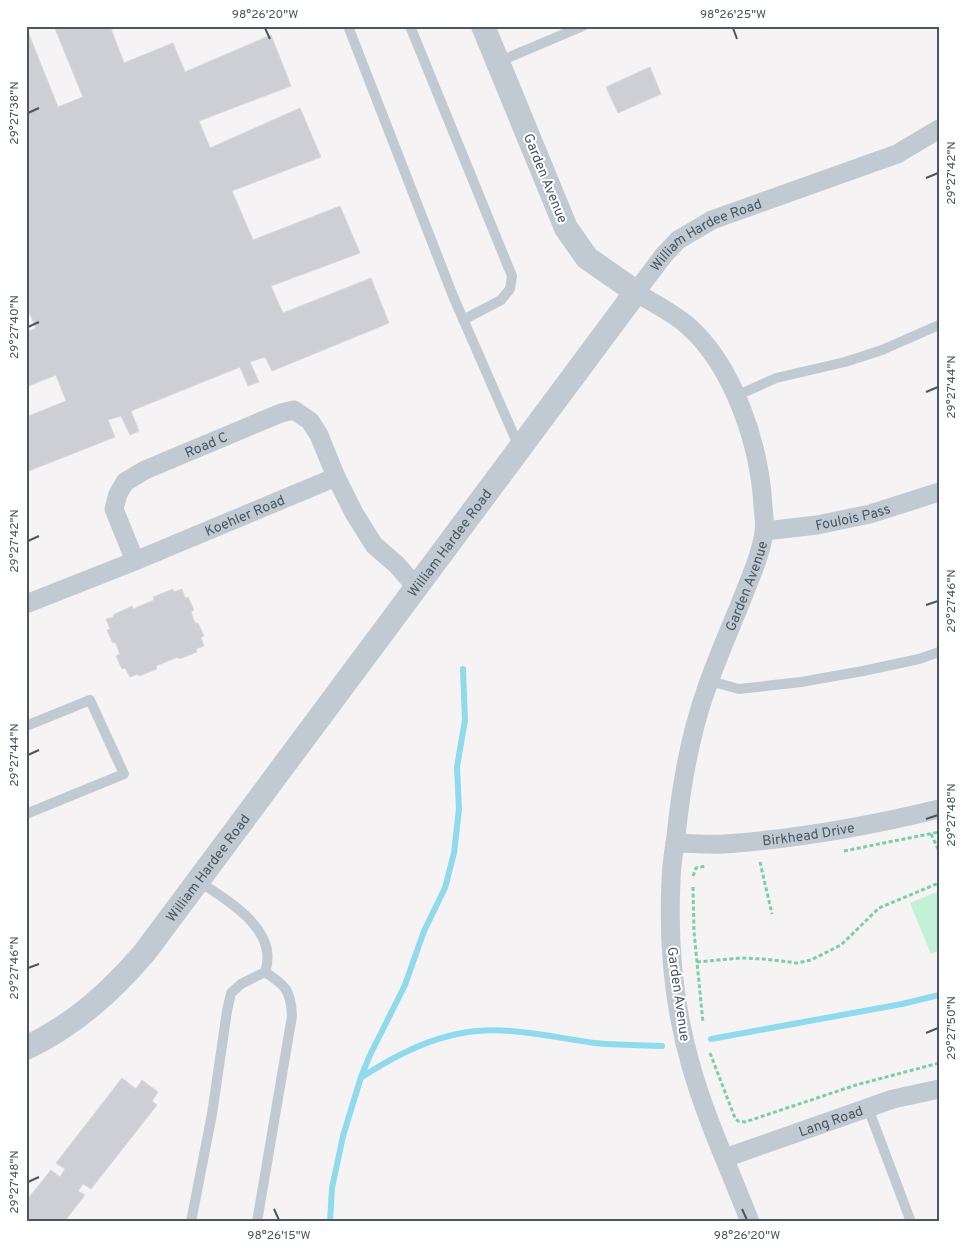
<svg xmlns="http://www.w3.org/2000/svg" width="965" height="1248" viewBox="0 0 965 1248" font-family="Overpass,sans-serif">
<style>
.green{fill:#c3f1d5}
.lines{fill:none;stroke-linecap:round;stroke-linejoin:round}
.stream{stroke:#90daee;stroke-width:6}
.building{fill:#cdcfd5;stroke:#d7d9de}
.path{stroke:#7ad0a6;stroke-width:3;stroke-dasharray:4 2.5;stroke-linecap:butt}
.service{stroke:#c1cad2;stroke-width:10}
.minor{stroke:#c1cad2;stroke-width:19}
.tertiary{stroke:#c1cad2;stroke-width:24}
.ticks{fill:none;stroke:#4a5661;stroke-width:2}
.labels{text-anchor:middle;stroke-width:4;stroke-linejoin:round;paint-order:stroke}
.street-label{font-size:14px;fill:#4a5661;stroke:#fff}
.neatline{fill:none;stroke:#4a5661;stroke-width:2}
.ticks-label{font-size:12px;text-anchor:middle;fill:#4a5661}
</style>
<rect width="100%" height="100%" fill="#f5f3f3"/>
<path class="green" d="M939,891V950L931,954L910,903Z"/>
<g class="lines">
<path class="stream" d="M711,1039L902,1004L939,995
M362,1077C391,1058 428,1039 462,1033C506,1025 551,1037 594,1043C616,1045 640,1045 662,1046
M330,1222L332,1188L343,1136L361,1077L370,1055L405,985L424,931L445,888L454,853L459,809L457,767L465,720L463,669"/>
</g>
<path class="building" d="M54,26H110L124,63L173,43L185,72L271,35L291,86L199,121L210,148L300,108L321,157L232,191L253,240L340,206L360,253L271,286L283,313L371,278L389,323L272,371L265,357L250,362L259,382L248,386L240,367L131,411L139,431L130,435L121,416L108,420L115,437L26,472V417L66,401L56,375L26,387V332L36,328L26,305V27L58,107L83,97Z
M650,67L661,94L618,113L606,87Z
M173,589L174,592L182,589L185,598L188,597L194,610L191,612L195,623H198L204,636L201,637L204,646L196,649L197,652L179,659L178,657L156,666L157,669L139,676L138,674L130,677L125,668L122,669L116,656L120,654L115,642L113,643L107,630L110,629L106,619L114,617L113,615L132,606L133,609L154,600L153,597Z
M122,1078L136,1089L142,1080L158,1092L152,1101L157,1105L91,1189L83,1184L78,1191L85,1195L64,1222H26V1201L51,1170L60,1177L65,1169L56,1163Z"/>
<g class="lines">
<path class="path" d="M931,834L939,851
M844,851L939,832
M760,862L772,914
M693,876L696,868L706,866
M693,887L694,932L703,1023
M697,962L740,958L764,959L797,963L811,960L841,945L879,908L939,883
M710,1053L735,1118L738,1121L745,1122L856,1085L939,1063"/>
<path class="service" d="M348,26L453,296L519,447
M410,26L512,276L510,289L501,300L463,320
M498,62L583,26
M736,396L776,378L845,362L882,350L939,325
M710,681L739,689L801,682L863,671L919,659L939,652
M26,726L90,700L124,774L26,814
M868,1108L911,1222
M191,1222L212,1114L227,1011L231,993L241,984L265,972C280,930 227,900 198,881
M257,1222L292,1016C291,990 285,985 265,972"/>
<g class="minor">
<path id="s1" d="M765,531L817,525L870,514L939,492"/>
<path id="s2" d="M135,561L114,509L118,494L125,482L145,470L281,413L294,410L310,421L319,435L336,477L354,513L374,545L397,565L416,587"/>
<path id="s3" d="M26,604L135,561L336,477"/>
<path id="s4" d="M675,843C691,843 708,845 724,844C796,839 869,826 939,809"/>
<path id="s5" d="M725,1158L893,1099L939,1089"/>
<path id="s6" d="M750,1222C730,1170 706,1119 691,1066C674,1007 668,942 671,881C671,866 674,851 676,836C681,787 689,739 705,693C716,660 731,627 744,594C752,574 761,553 764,532C765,524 764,515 763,507C760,446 734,366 687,325C672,312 652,303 636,292L663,256L678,240L712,220L897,154L939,129"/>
</g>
<path class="tertiary" id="s7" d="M26,1048C74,1025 111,992 145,952L636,292L587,258L566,228L483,26"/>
</g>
<path class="ticks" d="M265,28L270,39M733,28L737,39M28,113L39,108M926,178L938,173M28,327L39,322M926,392L938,387M28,541L39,536M926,605L938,601M28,755L39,750M926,819L938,815M28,968L39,964M926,1033L938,1028M28,1182L39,1177M274,1209L279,1220M742,1209L747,1220"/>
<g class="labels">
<g class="street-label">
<text transform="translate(546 178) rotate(68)" y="5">Garden Avenue</text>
<text dy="5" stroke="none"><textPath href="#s6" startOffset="1098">William Hardee Road</textPath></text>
<text dy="5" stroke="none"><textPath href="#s2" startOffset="175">Road C</textPath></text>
<text dy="5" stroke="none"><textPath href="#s3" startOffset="236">Koehler Road</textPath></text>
<text dy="5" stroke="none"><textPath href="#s1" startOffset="89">Foulois Pass</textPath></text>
<text dy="5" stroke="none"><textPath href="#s7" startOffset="664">William Hardee Road</textPath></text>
<text dy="5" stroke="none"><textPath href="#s6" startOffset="660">Garden Avenue</textPath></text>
<text dy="5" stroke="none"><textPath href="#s4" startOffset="134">Birkhead Drive</textPath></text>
<text dy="5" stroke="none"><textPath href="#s7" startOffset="259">William Hardee Road</textPath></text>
<text transform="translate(679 994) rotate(82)" y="5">Garden Avenue</text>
<text dy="5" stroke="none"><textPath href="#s5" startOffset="112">Lang Road</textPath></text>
</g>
</g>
<rect width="965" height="1248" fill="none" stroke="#ffffff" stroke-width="55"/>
<rect x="28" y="28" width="910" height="1192" class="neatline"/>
<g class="ticks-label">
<text x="265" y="18">98°26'20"W</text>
<text x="733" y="18">98°26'25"W</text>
<text transform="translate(14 113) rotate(-90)" y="4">29°27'38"N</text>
<text transform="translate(951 173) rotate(-90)" y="4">29°27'42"N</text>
<text transform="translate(14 327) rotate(-90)" y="4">29°27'40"N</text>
<text transform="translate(951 387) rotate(-90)" y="4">29°27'44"N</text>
<text transform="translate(14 541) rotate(-90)" y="4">29°27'42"N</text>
<text transform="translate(951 601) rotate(-90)" y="4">29°27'46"N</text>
<text transform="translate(14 755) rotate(-90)" y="4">29°27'44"N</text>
<text transform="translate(951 815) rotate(-90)" y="4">29°27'48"N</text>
<text transform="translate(14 968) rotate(-90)" y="4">29°27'46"N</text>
<text transform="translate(951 1028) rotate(-90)" y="4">29°27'50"N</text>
<text transform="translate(14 1182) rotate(-90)" y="4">29°27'48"N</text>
<text x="279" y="1239">98°26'15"W</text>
<text x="747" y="1239">98°26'20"W</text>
</g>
</svg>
